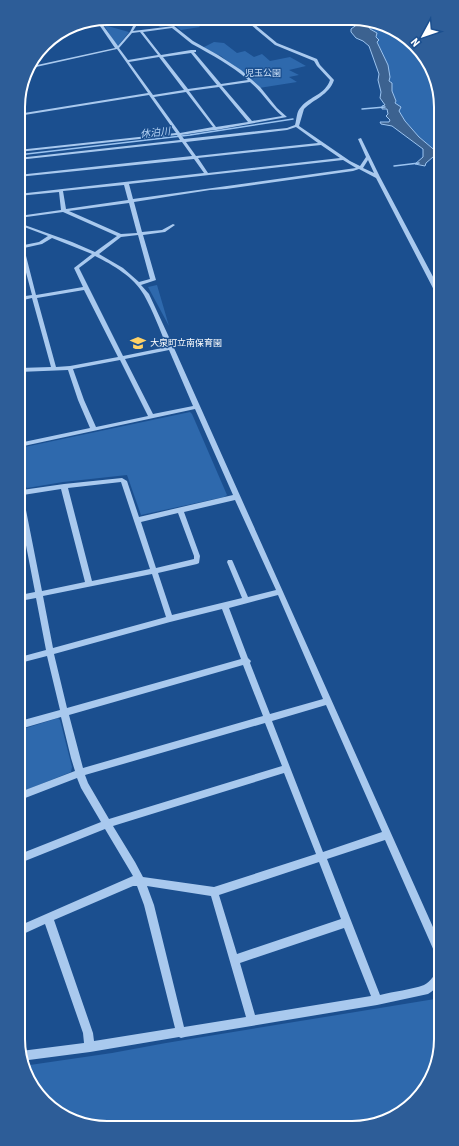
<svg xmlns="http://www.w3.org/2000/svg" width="459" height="1146" viewBox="0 0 459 1146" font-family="'Roboto Condensed','Noto Sans JP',sans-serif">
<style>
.green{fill:#2e69ad}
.water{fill:#3c6290;stroke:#9cc4f0}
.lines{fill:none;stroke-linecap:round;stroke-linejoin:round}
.stream{stroke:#9cc4f0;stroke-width:1.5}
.minor{fill:#a9c9ee;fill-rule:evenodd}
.labels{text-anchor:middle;stroke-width:3;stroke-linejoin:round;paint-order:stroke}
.far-park-label{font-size:9px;fill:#cfe3fa;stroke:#1b4f8f}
.far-poi-label{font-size:9px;fill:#fff;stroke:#1b4f8f;text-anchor:start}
.far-water-label{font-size:10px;font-style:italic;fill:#b5d3f5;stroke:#1b4f8f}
.rim{fill:none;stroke:#fff;stroke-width:2}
</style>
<rect width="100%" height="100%" fill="#1b4f8f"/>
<path class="green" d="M144,18H169L179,23L195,21L200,27L181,30L175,25L160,27L154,22H142Z
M375,23L415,44L438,84V153L419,137L405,121L399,111L400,107L395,103L396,101L392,91V85C387,78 387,69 385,60C382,50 376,43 377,33L370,29L369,26Z
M104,25L129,32L117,47Z
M214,42L224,43L237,53L245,51L254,57L262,54L270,61L290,57L306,66L289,70L299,75L289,77L297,82L259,88L221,56L202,48Z
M157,285L169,326L148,287Z
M190,412L192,414L227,495L224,497L141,515L127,475L63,482L27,488L25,486L19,459L20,448Z
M58,718L60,720L72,767L71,772L21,792L20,730Z
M441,998V1045L419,1098L375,1125L90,1126L44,1102L23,1066L112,1053L166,1043Z"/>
<path class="water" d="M370,20L375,23L369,26L370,29L377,33L376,37L379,40L377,42L388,65L390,77L389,81L392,83V91L396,101L395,103L401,107L399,111L405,121L419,137L438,153V162L433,157L426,163L425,166L415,164L423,157V149L392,126L381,124L380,122H389L390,120L386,116L388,114L387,109H382V106L385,105L380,98L381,92L378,80L379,74L369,46L363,41L356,38L351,32V29L362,21Z"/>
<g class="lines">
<path class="stream" d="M362,109L385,107
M18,155L190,135L293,119
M394,166L419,163"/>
<path class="minor" d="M137,18H141L133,31L174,26L193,41L218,55L241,70L260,87L277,108L287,117L216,130H214L181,135L184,139L287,128L295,125C297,119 296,112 301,107C310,96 325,95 330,80L317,66L314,61L275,45L244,19H248L277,43L317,59L320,65L334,80C329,95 314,99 304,109L299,126L350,161L360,166L366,157L358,139L361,138L380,177L439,288V295L436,294L376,178L359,169L353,171L226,189L210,190L134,202L142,232L162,230L173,224L175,225L165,232L143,235L156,280L141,285L149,294L174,348L441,945V962L438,960L385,840L327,859L380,995C394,991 411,990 424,985C431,982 434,973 441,970V984L431,992L428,994L377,1005L185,1037L181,1038L179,1037L90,1052L21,1061V1051L84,1043L83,1033L45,924L21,935V925L133,876L105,829L20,863V854L101,822L81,788L77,778L20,800V792L75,771L71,758L61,717L20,729V721L60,710L47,656L20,663V657L46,650L36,598L20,601V595L35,592L19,509V488L22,490L64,484L122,478L127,481L139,517L233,495L195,409L19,447V443L90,428L78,400L68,370L19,372V368L51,367L32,298L19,301V297L32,295L19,246L39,242L48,236L19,225V223L72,242L95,252L117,236L63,212L19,218V216L61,210L59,192L18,196V194L204,173L194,159L18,177V175L192,156L182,142L18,160V158L180,140L177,135L18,152V150L176,133L149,95L18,116V114L148,93L117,49L27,69L28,67L115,48L100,26L92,21L95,20L102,24L118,46L130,32ZM172,28C179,33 185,39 192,44C212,55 231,65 248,80L221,84L194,52H196V50H191L161,55L143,32ZM140,32L158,55L128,60L119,48L132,33ZM191,53L217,85L188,89L163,57ZM159,57L184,90L153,95L129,62ZM250,82C262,92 270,106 282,116L252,121L222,86ZM219,87L248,122L216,127L189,91ZM186,92L213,127L180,133L154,97ZM296,127L318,143L196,156L186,142L287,130ZM321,145L340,158L208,173L198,158ZM343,160L356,168L133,199L129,184ZM368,160L374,173L363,168ZM124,185L128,200L66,209L63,191ZM129,203L137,233L121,234L69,211ZM138,235L150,279L139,282L123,268L99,254L121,237ZM52,238L92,254L74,268L83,287L36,295L24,248L42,244ZM95,256C113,265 134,277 144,295C153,311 160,330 167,347L123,356L79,268ZM84,290L118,357L70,366L56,367L37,298ZM169,350L193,406L153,414L125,359ZM120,360L148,416L96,427L84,400L73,369ZM121,482L150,569L92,581L68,488ZM61,489L85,582L42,591L23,495ZM235,500L276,590L248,597L233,562L232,560H228L227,562L242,598L172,615L158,573L197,564L199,563L200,556L184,512ZM178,513L194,556V559L156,568L141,522ZM152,574L166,617L53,648L43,596ZM278,595L323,699L270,714L250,663L251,661L248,658L229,608ZM222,609L241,659L67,708L54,654L170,622ZM243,665L263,716L83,768L69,715ZM326,705L382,832L323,852L272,721ZM265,723L282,766L109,819L88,783L85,775ZM284,773L316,854L214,887L143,877L135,862L113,826ZM319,862L341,919L237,954L219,895ZM133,886H137L144,905L175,1028L94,1041L93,1033L54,920ZM147,886L211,896L246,1017L184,1027L154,905ZM344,928L371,996L255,1015L240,963Z"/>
</g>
<defs>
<symbol id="school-bare" viewBox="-9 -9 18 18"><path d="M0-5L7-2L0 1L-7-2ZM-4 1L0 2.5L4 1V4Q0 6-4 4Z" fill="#ffd166" stroke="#1b4f8f" stroke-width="2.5" paint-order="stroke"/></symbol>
</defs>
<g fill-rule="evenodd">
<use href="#school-bare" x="127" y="332" width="22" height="22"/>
</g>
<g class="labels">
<g class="far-park-label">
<text x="263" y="76">児玉公園</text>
</g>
<g class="far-poi-label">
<text x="150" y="346">大泉町立南保育園</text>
</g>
<g class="far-water-label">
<text transform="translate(155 132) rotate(-6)" y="4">休泊川</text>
</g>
</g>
<path d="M0 0H459V1146H0ZM107 25H352A82 82 0 0 1 434 107V1039A82 82 0 0 1 352 1121H107A82 82 0 0 1 25 1039V107A82 82 0 0 1 107 25Z" fill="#2d5d98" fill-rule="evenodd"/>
<path class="rim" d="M107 25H352A82 82 0 0 1 434 107V1039A82 82 0 0 1 352 1121H107A82 82 0 0 1 25 1039V107A82 82 0 0 1 107 25Z"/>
<g transform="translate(423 36) rotate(230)" stroke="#1b4f8f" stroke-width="3" paint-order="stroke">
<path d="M0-3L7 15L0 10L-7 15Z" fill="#ffffff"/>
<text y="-6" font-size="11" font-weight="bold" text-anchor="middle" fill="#ffffff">N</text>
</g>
</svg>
